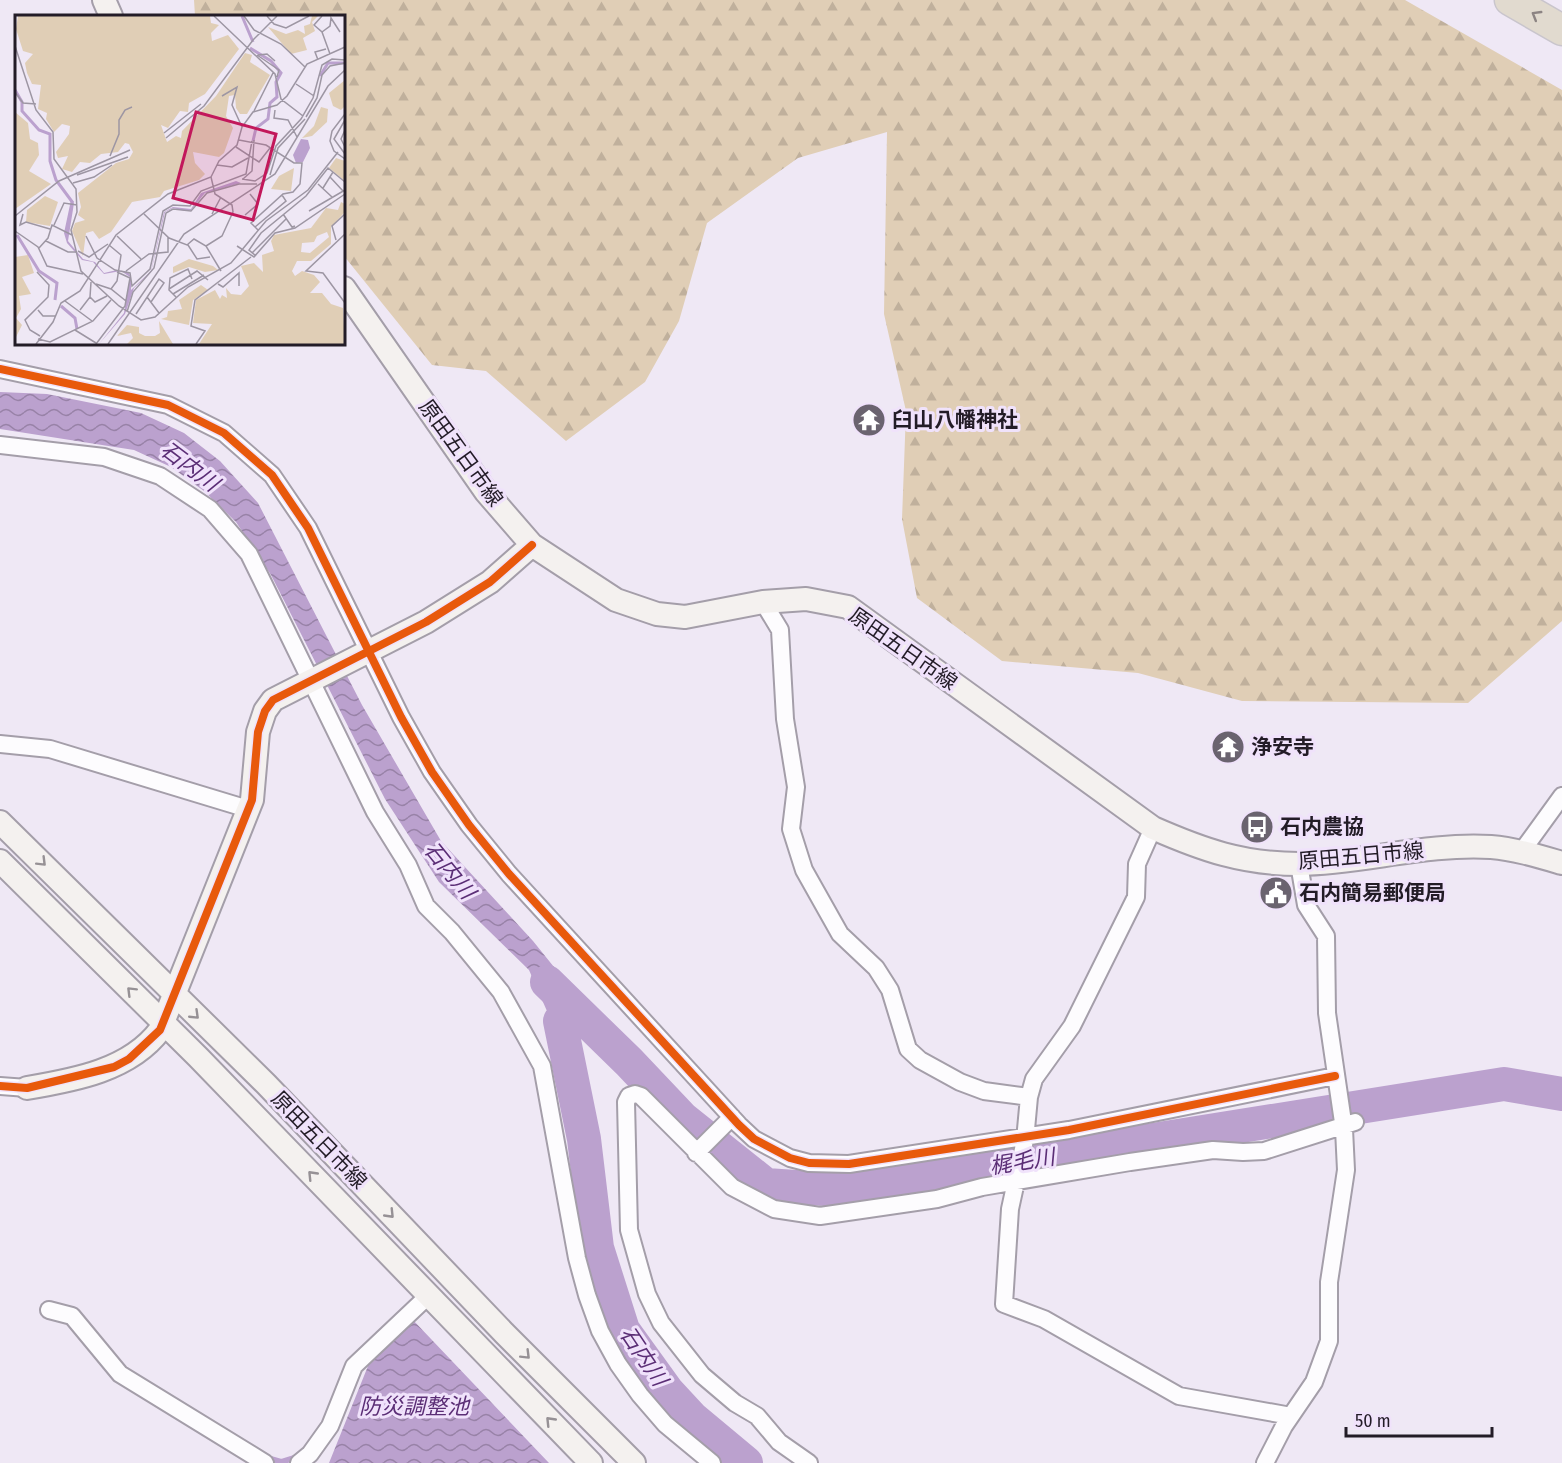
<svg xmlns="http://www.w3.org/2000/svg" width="1562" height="1463" viewBox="0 0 1562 1463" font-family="'Fira Sans Condensed','Noto Sans JP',sans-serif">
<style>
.forest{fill:url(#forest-firs)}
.water{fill:url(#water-waves)}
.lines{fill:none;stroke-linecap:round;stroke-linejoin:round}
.stream{stroke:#bba1ce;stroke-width:6}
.river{stroke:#bba1ce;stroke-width:34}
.street-casing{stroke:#a49ea9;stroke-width:20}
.secondary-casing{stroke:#a49ea9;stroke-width:26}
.highway-casing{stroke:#c9c5cc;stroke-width:33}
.street{stroke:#fdfcfe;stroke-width:16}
.secondary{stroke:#f4f1ef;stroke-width:22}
.highway{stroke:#e1dacf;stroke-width:30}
.cycleway-casing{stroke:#f0e2fb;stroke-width:11}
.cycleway{stroke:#e8590c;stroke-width:8}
.oneway{stroke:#8c8483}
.oneway2{stroke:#969195}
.labels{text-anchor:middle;stroke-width:6;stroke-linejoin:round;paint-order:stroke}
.poi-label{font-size:21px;font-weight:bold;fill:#231c27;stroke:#f0e2fb;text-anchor:start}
.street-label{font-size:21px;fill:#231c27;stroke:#f0e2fb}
.water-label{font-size:22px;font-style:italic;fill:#5b2e76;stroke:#f0e2fb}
.inset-river{fill:none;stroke:#bba1ce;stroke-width:3}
.inset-road{fill:none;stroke:#9d96a3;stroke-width:1.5}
.view{fill:#c2185b;fill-opacity:0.15;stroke:#c2185b;stroke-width:3}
.inset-edge{fill:none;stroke:#231c27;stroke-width:3}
</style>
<defs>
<pattern id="forest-firs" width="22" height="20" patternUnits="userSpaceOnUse" patternTransform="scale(1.5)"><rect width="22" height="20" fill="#e0ceb6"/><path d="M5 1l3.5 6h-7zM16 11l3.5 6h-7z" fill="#c0b09c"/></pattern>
<pattern id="water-waves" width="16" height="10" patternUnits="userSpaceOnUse" patternTransform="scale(1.5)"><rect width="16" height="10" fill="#bba1ce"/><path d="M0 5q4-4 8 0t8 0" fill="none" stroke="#9882a7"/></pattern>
</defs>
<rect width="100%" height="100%" fill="#efe8f5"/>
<path class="forest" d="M194,0H1405L1562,90V621L1468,703L1242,701L1138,673L1002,661L917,598L902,519L906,411L884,314L887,132L798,158L707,223L679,321L645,382L566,441L486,371L432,365L344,256V16H195Z"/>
<path class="water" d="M0,392L47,394L141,413L184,433L220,461L258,503L362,705L441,841L533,941L583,1003L565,1086L550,1018L529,970L439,882L385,799L271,575L236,522L204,491L171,467L134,450L0,429Z
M412,1319L549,1463H329L372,1356Z"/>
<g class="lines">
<path class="stream" d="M267,1458L281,1462L297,1457"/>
<path class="river" d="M547,982L629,1062L682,1118L766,1185L840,1190L1504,1084L1562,1094
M560,1021L584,1139L597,1248L623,1330L667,1391L692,1418L746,1463"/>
<defs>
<path id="street" d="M0,369L168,405L224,433L272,475L308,528L401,717L432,772L469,825L509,874L739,1125L754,1139L790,1158L809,1163L849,1164L1069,1130L1335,1076
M0,445L104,457L160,476L210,509L249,554L375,812L408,865L426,906L452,932L501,992L542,1066L577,1258L587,1295L600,1331L618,1364L640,1395L665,1424L712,1463
M763,602L780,630L785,719L796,787L791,829L804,870L840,934L876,968L890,990L908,1049L920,1060L960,1082L984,1091L1029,1097
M0,744L50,749L248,809
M1153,828L1137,864L1136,897L1072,1026L1034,1079L1029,1097L1025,1140L1010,1209L1004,1304L1044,1319L1179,1396L1291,1416
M1522,851L1562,796
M0,1086L27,1088
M696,1153L732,1117
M49,1310L72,1316L120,1374L265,1463
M299,1463L310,1454L330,1426L354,1366L428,1296
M809,1463L779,1442L757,1416L735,1403L702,1375L661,1323L647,1294L629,1230L626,1102L629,1096L635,1094L641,1096L732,1187L774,1209L820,1216L937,1199L982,1187L1130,1162L1213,1150L1243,1152L1264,1151L1355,1122
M1265,1463L1284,1426L1314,1382L1329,1341V1282L1346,1170L1344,1129L1327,1013L1326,936L1306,905L1299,864"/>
<path id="secondary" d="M104,0L111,16
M344,288L486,492L532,545L616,600L657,614L685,617L763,602L806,599L848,607L1153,828C1203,850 1243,864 1299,864C1363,863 1426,843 1491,847C1515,849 1538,856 1562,863
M0,822L266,1084L504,1333L634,1463
M0,861L198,1057L591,1463
M27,1088C75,1080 130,1070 160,1030L252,800L258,732L265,711L273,700L426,622L490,582L532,545"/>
<path id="highway" d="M1510,0L1562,30"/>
</defs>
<use href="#street" class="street-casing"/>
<use href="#secondary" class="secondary-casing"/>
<use href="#highway" class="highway-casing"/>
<use href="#street" class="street"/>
<use href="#secondary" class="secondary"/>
<use href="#highway" class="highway"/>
<defs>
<path id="cycleway" d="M0,369L168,405L224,433L272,475L308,528L401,717L432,772L469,825L509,874L739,1125L754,1139L790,1158L809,1163L849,1164L1069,1130L1335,1076
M0,1086L27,1088L114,1067L129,1059L160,1030L252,800L258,732L265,711L273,700L426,622L490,582L532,545"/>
</defs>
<use href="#cycleway" class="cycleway-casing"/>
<use href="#cycleway" class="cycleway"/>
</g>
<defs><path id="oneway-chevron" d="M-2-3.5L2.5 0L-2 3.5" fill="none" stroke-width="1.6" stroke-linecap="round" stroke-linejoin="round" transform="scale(1.5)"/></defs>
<use class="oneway" href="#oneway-chevron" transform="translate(1536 15) rotate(-149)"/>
<g class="oneway2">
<use href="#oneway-chevron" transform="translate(42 862) rotate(45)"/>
<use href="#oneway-chevron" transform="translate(131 991) rotate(-135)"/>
<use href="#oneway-chevron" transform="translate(195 1015) rotate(44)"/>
<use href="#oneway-chevron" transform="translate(312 1175) rotate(-134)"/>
<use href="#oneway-chevron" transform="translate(390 1214) rotate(46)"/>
<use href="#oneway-chevron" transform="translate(526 1355) rotate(45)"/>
<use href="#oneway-chevron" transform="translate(550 1421) rotate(-134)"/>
</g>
<defs>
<symbol id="temple-disc" viewBox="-11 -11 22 22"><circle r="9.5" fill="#6a636f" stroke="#f0e2fb"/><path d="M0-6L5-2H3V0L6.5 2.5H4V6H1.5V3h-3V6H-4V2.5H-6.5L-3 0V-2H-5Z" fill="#fff"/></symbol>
<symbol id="bus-disc" viewBox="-11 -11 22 22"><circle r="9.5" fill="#6a636f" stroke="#f0e2fb"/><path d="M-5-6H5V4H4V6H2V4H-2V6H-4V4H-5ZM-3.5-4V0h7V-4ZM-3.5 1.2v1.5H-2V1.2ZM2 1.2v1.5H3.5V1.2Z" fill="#fff"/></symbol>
<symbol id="civic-disc" viewBox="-11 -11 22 22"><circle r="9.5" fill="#6a636f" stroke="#f0e2fb"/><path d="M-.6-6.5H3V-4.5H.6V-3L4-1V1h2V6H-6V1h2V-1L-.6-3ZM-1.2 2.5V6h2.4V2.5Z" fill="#fff"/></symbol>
</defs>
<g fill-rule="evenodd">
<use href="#temple-disc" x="850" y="401" width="38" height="38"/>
<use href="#temple-disc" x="1209" y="728" width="38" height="38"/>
<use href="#bus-disc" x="1238" y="808" width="38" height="38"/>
<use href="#civic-disc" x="1257" y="874" width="38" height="38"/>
</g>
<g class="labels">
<g class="poi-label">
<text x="892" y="427">臼山八幡神社</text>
<text x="1251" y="754">浄安寺</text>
<text x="1280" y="834">石内農協</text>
<text x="1299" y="900">石内簡易郵便局</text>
</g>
<g class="street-label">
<text transform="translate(461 453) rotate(54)" y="7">原田五日市線</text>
<text transform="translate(903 649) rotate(35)" y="7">原田五日市線</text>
<text transform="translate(1361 856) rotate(-5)" y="7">原田五日市線</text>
<text transform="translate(319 1140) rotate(46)" y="7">原田五日市線</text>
</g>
<g class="water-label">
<text transform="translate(190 466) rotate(37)" y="8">石内川</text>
<text transform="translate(450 870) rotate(51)" y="8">石内川</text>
<text transform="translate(1022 1161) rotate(-9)" y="8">梶毛川</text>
<text transform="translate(644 1356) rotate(56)" y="8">石内川</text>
<text x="414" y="1414">防災調整池</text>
</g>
</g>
<g transform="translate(15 15)">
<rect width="330" height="330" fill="#efe8f5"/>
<path d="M3,1H195L196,8L204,10L196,18L197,26L213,20L224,34L190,79L174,88L173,97L165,96L153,113L146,110L152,127L161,121L166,123L167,116L201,81L230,38L237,40L235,47L255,60L232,99H225L221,93L220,80L214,81L211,101L218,113L209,138L204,142L178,137L180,148L190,159L184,165L149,176L145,182L117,187L96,217L84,224L78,216L71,218L68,241L57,216L60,208L70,205L63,200L66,192L63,178L101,148L114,144L118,137L114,129L110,128L103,137L86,139L75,148L65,147L57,157L47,154L53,141L43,143L41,137L54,119L55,111L47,109L39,117L31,104L32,98L23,94L26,70L17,69L12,58L10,48L18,39L8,36L1,14ZM297,1H303L297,7L300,16L288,23L292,35L276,39L253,12L271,19L283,15L290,19L289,11L295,9ZM330,65V91L326,95L318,91L314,78ZM306,92L313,94L312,107L297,121L287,123L299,111ZM0,97L13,108L15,124L23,128L24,140L14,156L36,169L0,194ZM279,153L276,176L256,174L264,161ZM30,181L43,187L35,211L11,207L12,195ZM326,187L330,189V197L316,212V229L296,246H282L277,256L280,261L287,256L299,260L305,267L295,278H307L316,289L328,293L330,329H184L197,309L178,308L181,285L200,275L205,284L207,280L212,283L211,273L216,279L226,280L234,271L226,251L239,248L248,257L247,240L259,236L256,226L259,220L296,213L311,193L323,195ZM312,217L314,222L295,238L286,237L287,228L299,227L302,221ZM13,240L19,258L7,262L16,279L4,281L6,294L1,303L7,310L0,324V242ZM174,244L198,251L203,255L190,257L174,252L158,258V252ZM186,270L193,275L178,285L174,310L146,304L152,302L153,296L167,294L164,285ZM144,306L158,329H112L118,323L116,318L102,321L112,310L124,312V318L130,321H140L145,318Z" fill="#e0ceb6" fill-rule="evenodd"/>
<path d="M321,143L330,146V166L314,153Z" fill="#e0ceb6"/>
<path d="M286,124L293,125L295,133L288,147L281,148L278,140ZM221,166L226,168L190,178L176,195L170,196L158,193L150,197L136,257L119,273L110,299L84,329L109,298L115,262L106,256L89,259L78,247L67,245L52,228L49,218L56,185L59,188L53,226L68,244L80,247L89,258L102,255L113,257L116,262V275L136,256L149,197L158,192L176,194L186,178Z" fill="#bba1ce"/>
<path class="inset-river" d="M227,1L238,27M235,33L256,46L266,58L261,67L262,82L255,88L253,104L241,113L238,126M305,61L313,48H330M0,75L7,87V96L24,115L35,119V146L41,165L58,188M2,220L24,256L42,268L40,285M46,291L60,303L62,314"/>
<path class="inset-road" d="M199,1L260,59L266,84L288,101M229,1L239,15L266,29L290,52M252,1L259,9L271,13L294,1M307,1L299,10L307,17L315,39M307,17L315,11L316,3L325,17M0,31L21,95L38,117L39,144L61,174L62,197L56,215L66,256L104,291L126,305L140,302L173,272L216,248L251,206L293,175L323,137M242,40L264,55L262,62M243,40L252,39L260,46M303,45L300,37L311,34M281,69L299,81M0,77L8,88L21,89M207,81L222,72L217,90L227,112M260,95L259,103L273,105L282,122M239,96L258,58M330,99L317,116L315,126L319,136L330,144M291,102L302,83L307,60L315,51L330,48M330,105L319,124L330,139M330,115L326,124L330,132M149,118L186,89M151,123L189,91L238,25L262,1M224,125L251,130L279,148H287L285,169L278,177L268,179L236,208L243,215M221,132L244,147L255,133M95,141L104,119V105L110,95L117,92M202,150L217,152L233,143M62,160L113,142M255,160L263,133L290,104M315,162L328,176M227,164L240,166L252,158L261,131L286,104L298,83L307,50L317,44L330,45M228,164L237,156L239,125M58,168L79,162L97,150M303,169L317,182M308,173L318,157M294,196L330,175M8,199L5,210L11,207L35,214M129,199L154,223L172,230L179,224L191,231L206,256M197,199L206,182M268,199L277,212L280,211M230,200L243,189L235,179M0,201L44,166L115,135M39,210L49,188L62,190M240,212L271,186L267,180M0,216L23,232L32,251L68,259M330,219L291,256L308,258L330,288M71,221L82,243L100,255L115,258L117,271L135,254L148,196L158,190L175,191L186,176L231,159L237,126M102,221L126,244M321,225L317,211L330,199M31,226L53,237H62M94,230L106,240L102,266L96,274M173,230L182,244L195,242M191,231L207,221L218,197L217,190L200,179L196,162M222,231L239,242L260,218L280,213L330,179M24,233L33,223L37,210L57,220M63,236L74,242L93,229M237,238L271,204M241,241L234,235L246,218L291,181L313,153L330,167M111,256L134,239L153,237V222M22,257L34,270L33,282L10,305L15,315L25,321M81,269L96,274L111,286M203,269L208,272L224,258V271M154,274L182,256L193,265M158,279L189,260M75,282L80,287L92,281M132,282L144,298M161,282L154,275L155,263L173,254L177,264M50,286L77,306M23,295L28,301H40M65,295L75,282L76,267M112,297L118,277L139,253L151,198L158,194L176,196L192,178L224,169H242M121,299L144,264L149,268L136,287M60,315L81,328M23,324L35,327L78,306L96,285M21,329L38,307L46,288L65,276L101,220L153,179L196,162L204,146L222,130L227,112L238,97L262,90L272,81L292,49L330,32M81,329L110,291L115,263L102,257M93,329L169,219L260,159L313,71L330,55M181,329L190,316L176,311L180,285L236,242"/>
<path class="view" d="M181,97L261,119L238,205L158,183Z"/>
<rect width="330" height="330" class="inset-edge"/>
</g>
<path d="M1346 1427v9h146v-9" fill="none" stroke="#231c27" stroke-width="3"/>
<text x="1355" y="1427" font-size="18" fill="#231c27" stroke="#f0e2fb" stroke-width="4.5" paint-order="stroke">50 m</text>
</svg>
